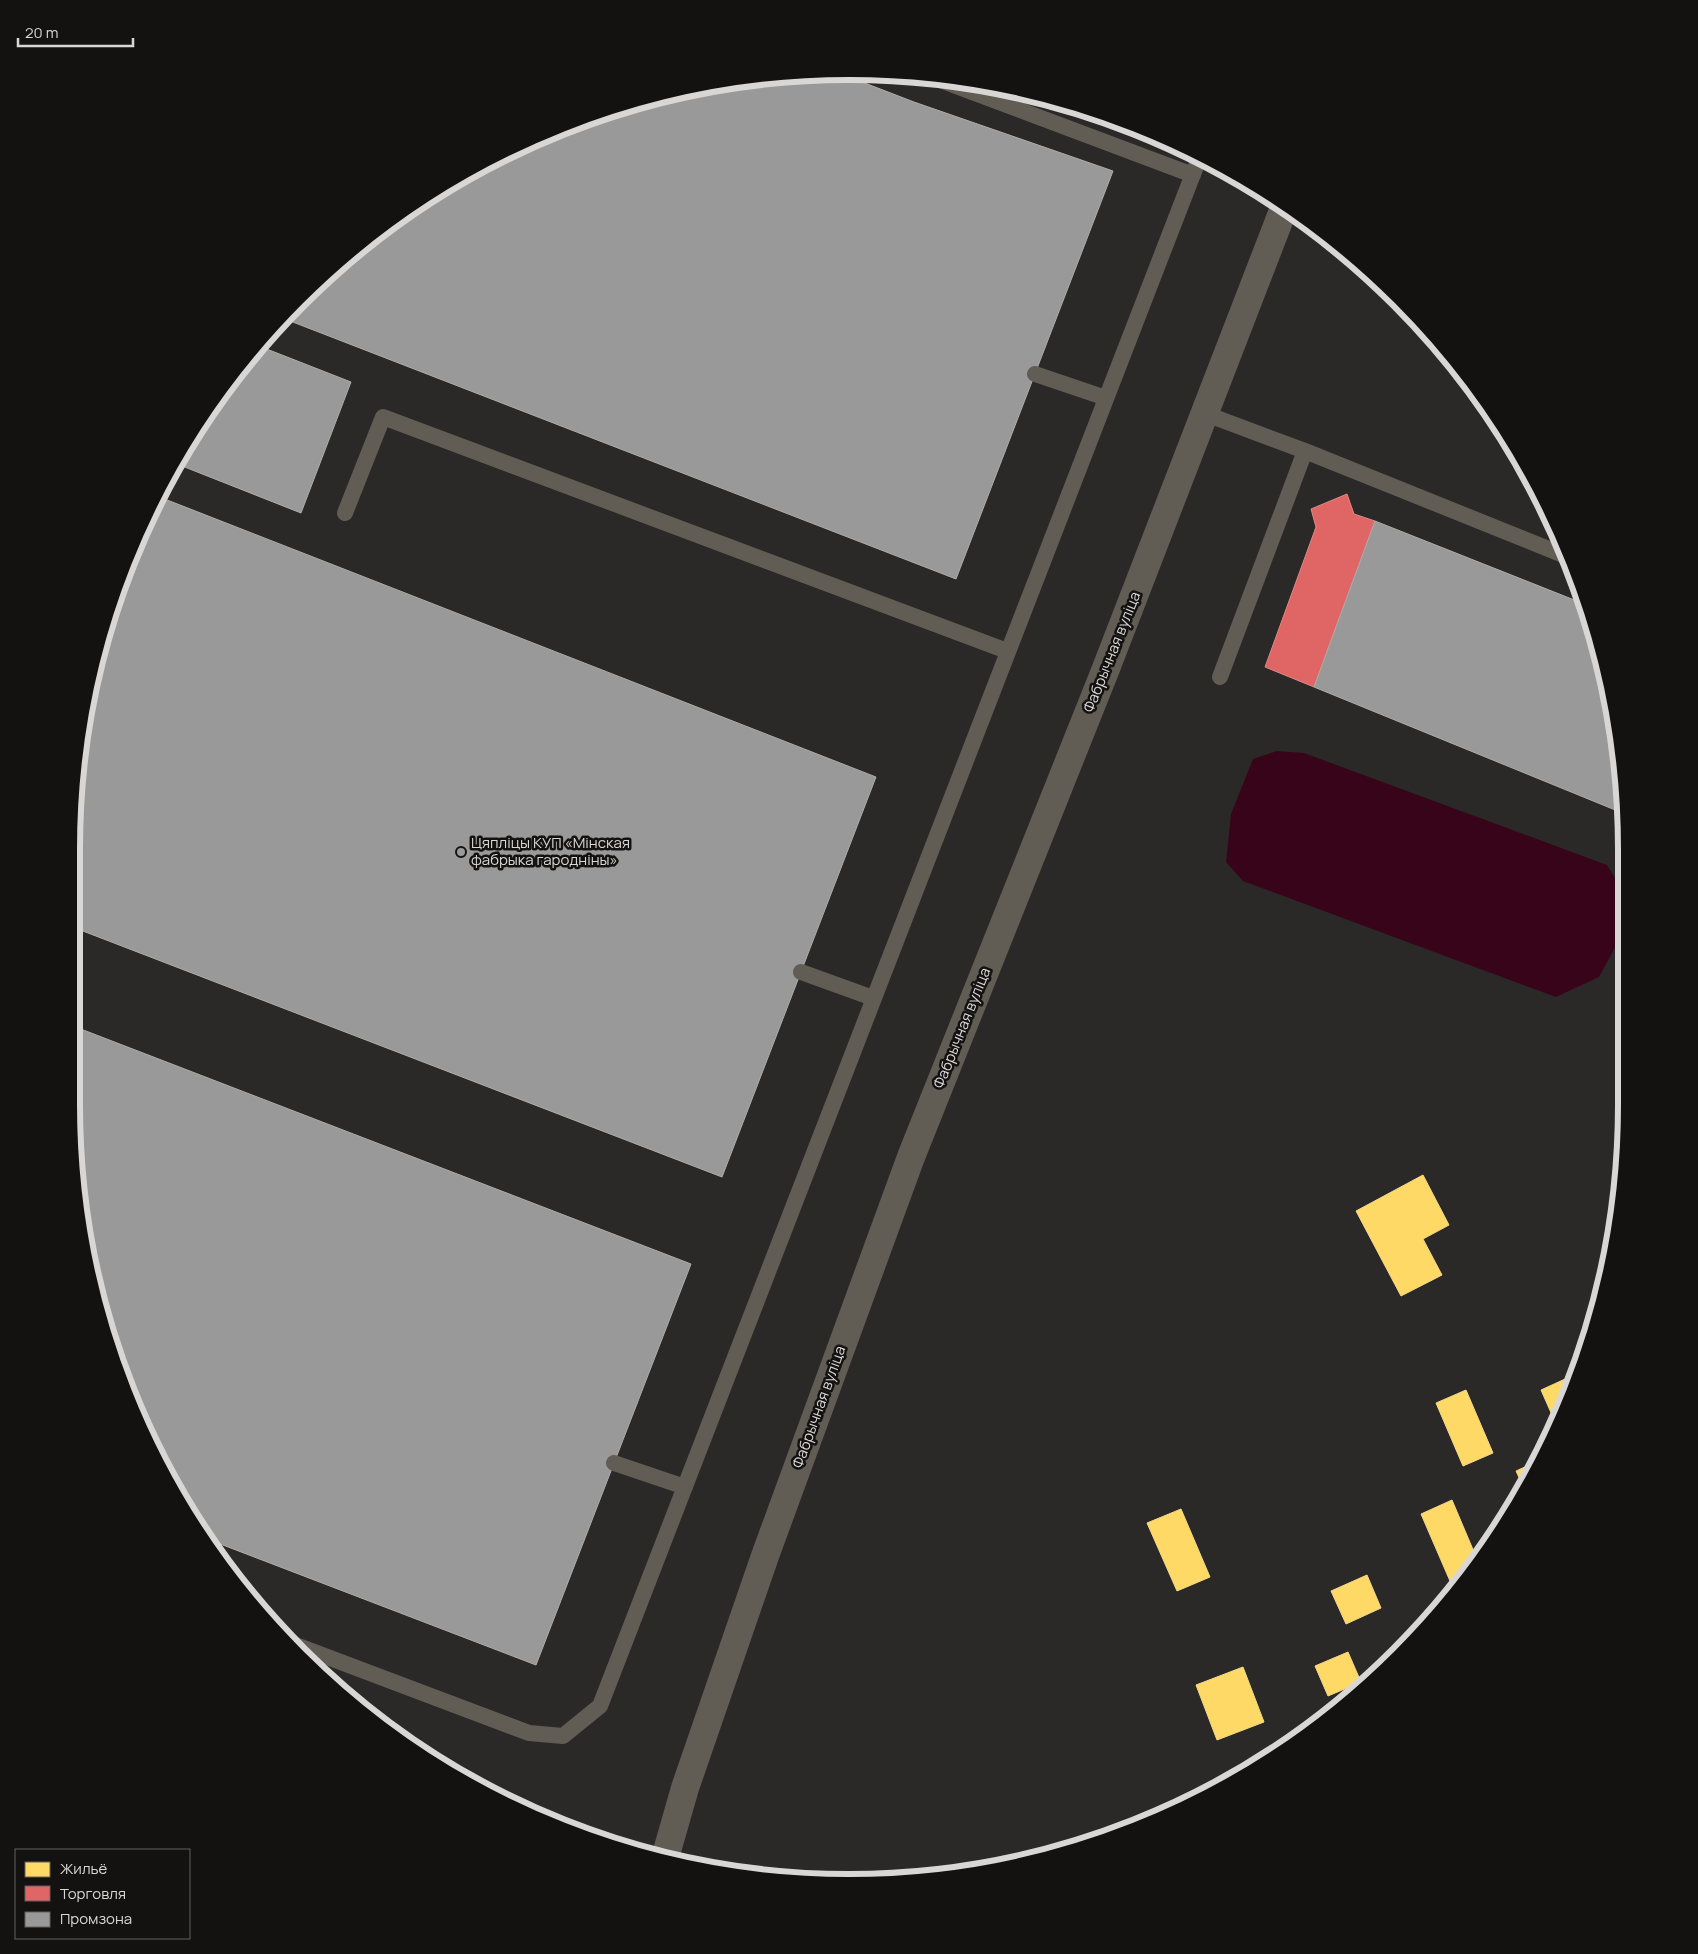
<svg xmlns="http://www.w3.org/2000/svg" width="1698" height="1954" viewBox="0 0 1698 1954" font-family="Manrope,sans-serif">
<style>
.water{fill:#380419}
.homes{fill:#ffd966;stroke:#f4d888}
.shops{fill:#e06666;stroke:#de8888}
.industry{fill:#999;stroke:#acacab}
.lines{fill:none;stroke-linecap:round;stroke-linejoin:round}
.path{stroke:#65615d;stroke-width:3;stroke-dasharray:4 4;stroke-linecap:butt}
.lane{stroke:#615c54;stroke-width:16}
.street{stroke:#615c54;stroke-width:28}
.poi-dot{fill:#9c9a99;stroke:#141211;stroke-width:2}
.labels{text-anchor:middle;stroke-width:5;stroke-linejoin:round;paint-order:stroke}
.street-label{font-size:15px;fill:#d9d7d6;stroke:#141211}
.poi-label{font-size:15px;fill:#d9d7d6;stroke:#141211;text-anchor:start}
.rim{fill:none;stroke:#d9d7d6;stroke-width:6}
</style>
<rect width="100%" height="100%" fill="#2b2928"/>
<path class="water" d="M1277,751L1304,753L1607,865L1626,896V909L1619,940L1599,977L1556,997L1243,881L1226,862L1231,814L1253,759Z"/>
<path class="homes" d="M1423,1175L1449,1225L1423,1239L1442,1275L1401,1296L1356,1211Z
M1576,1374L1568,1402L1556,1424L1541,1390Z
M1466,1390L1493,1453L1463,1466L1436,1403Z
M1536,1462L1523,1486L1516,1471Z
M1452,1500L1477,1559L1465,1574L1450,1581L1421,1514Z
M1181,1509L1210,1577L1177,1591L1147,1523Z
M1367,1575L1381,1608L1346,1624L1331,1591Z
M1348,1652L1361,1682L1328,1696L1315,1666Z
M1243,1667L1264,1722L1217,1740L1196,1685Z"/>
<path class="shops" d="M1347,494L1354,514L1375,521L1314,687L1265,667L1316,527L1311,509Z"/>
<path class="industry" d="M844,75L914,102L1113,171L956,579L285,319L336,264L460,175L599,112L748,78Z
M259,346L351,382L301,513L177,464L232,375Z
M157,496L876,777L722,1177L75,928L78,747L112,599Z
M1375,521L1587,605L1612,697L1625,814L1314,687Z
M73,1026L691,1264L536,1665L202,1537L152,1449L98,1306L78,1206L71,1105Z"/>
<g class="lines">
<path class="path" d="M1422,325L1437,341"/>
<path class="lane" d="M940,80L1193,175
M1035,374L1106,398
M1206,414L1305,451L1566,556
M345,513L383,417L1007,651
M1220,677L1305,451
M801,972L873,998
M614,1463L685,1487
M293,1644L529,1733L563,1736L600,1706L1200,156"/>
<path class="street" d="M665,1858L685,1788L765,1556L911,1157L1105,671L1284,208"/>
</g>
<circle class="poi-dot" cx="461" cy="852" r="5"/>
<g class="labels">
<g class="street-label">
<text transform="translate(1112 652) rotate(-68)" y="5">Фабрычная вуліца</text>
<text transform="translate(962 1028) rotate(-68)" y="5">Фабрычная вуліца</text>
<text transform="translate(819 1407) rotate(-70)" y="5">Фабрычная вуліца</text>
</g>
<g class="poi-label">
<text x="471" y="848">Цяпліцы КУП «Мінская<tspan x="471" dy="17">фабрыка гародніны»</tspan></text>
</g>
</g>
<path d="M0 0H1698V1954H0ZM849 80H849A769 769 0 0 1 1618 849V1105A769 769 0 0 1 849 1874H849A769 769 0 0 1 80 1105V849A769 769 0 0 1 849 80Z" fill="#141211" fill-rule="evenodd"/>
<path class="rim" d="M849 80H849A769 769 0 0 1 1618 849V1105A769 769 0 0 1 849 1874H849A769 769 0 0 1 80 1105V849A769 769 0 0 1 849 80Z"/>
<rect x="15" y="1849" width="175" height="90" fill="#141211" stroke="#636160"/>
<rect x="25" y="1862" width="25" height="15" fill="#ffd966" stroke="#636160"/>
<text x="60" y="1874" font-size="15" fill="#d9d7d6">Жильё</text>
<rect x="25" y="1886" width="25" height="15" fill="#e06666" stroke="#636160"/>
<text x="60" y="1899" font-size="15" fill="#d9d7d6">Торговля</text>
<rect x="25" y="1912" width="25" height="15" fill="#999999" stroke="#636160"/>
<text x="60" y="1924" font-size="15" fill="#d9d7d6">Промзона</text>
<path d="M18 38v8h115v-8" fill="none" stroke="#d9d7d6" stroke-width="2.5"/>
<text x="25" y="38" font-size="15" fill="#d9d7d6" stroke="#141211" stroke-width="4" paint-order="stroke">20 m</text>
</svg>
